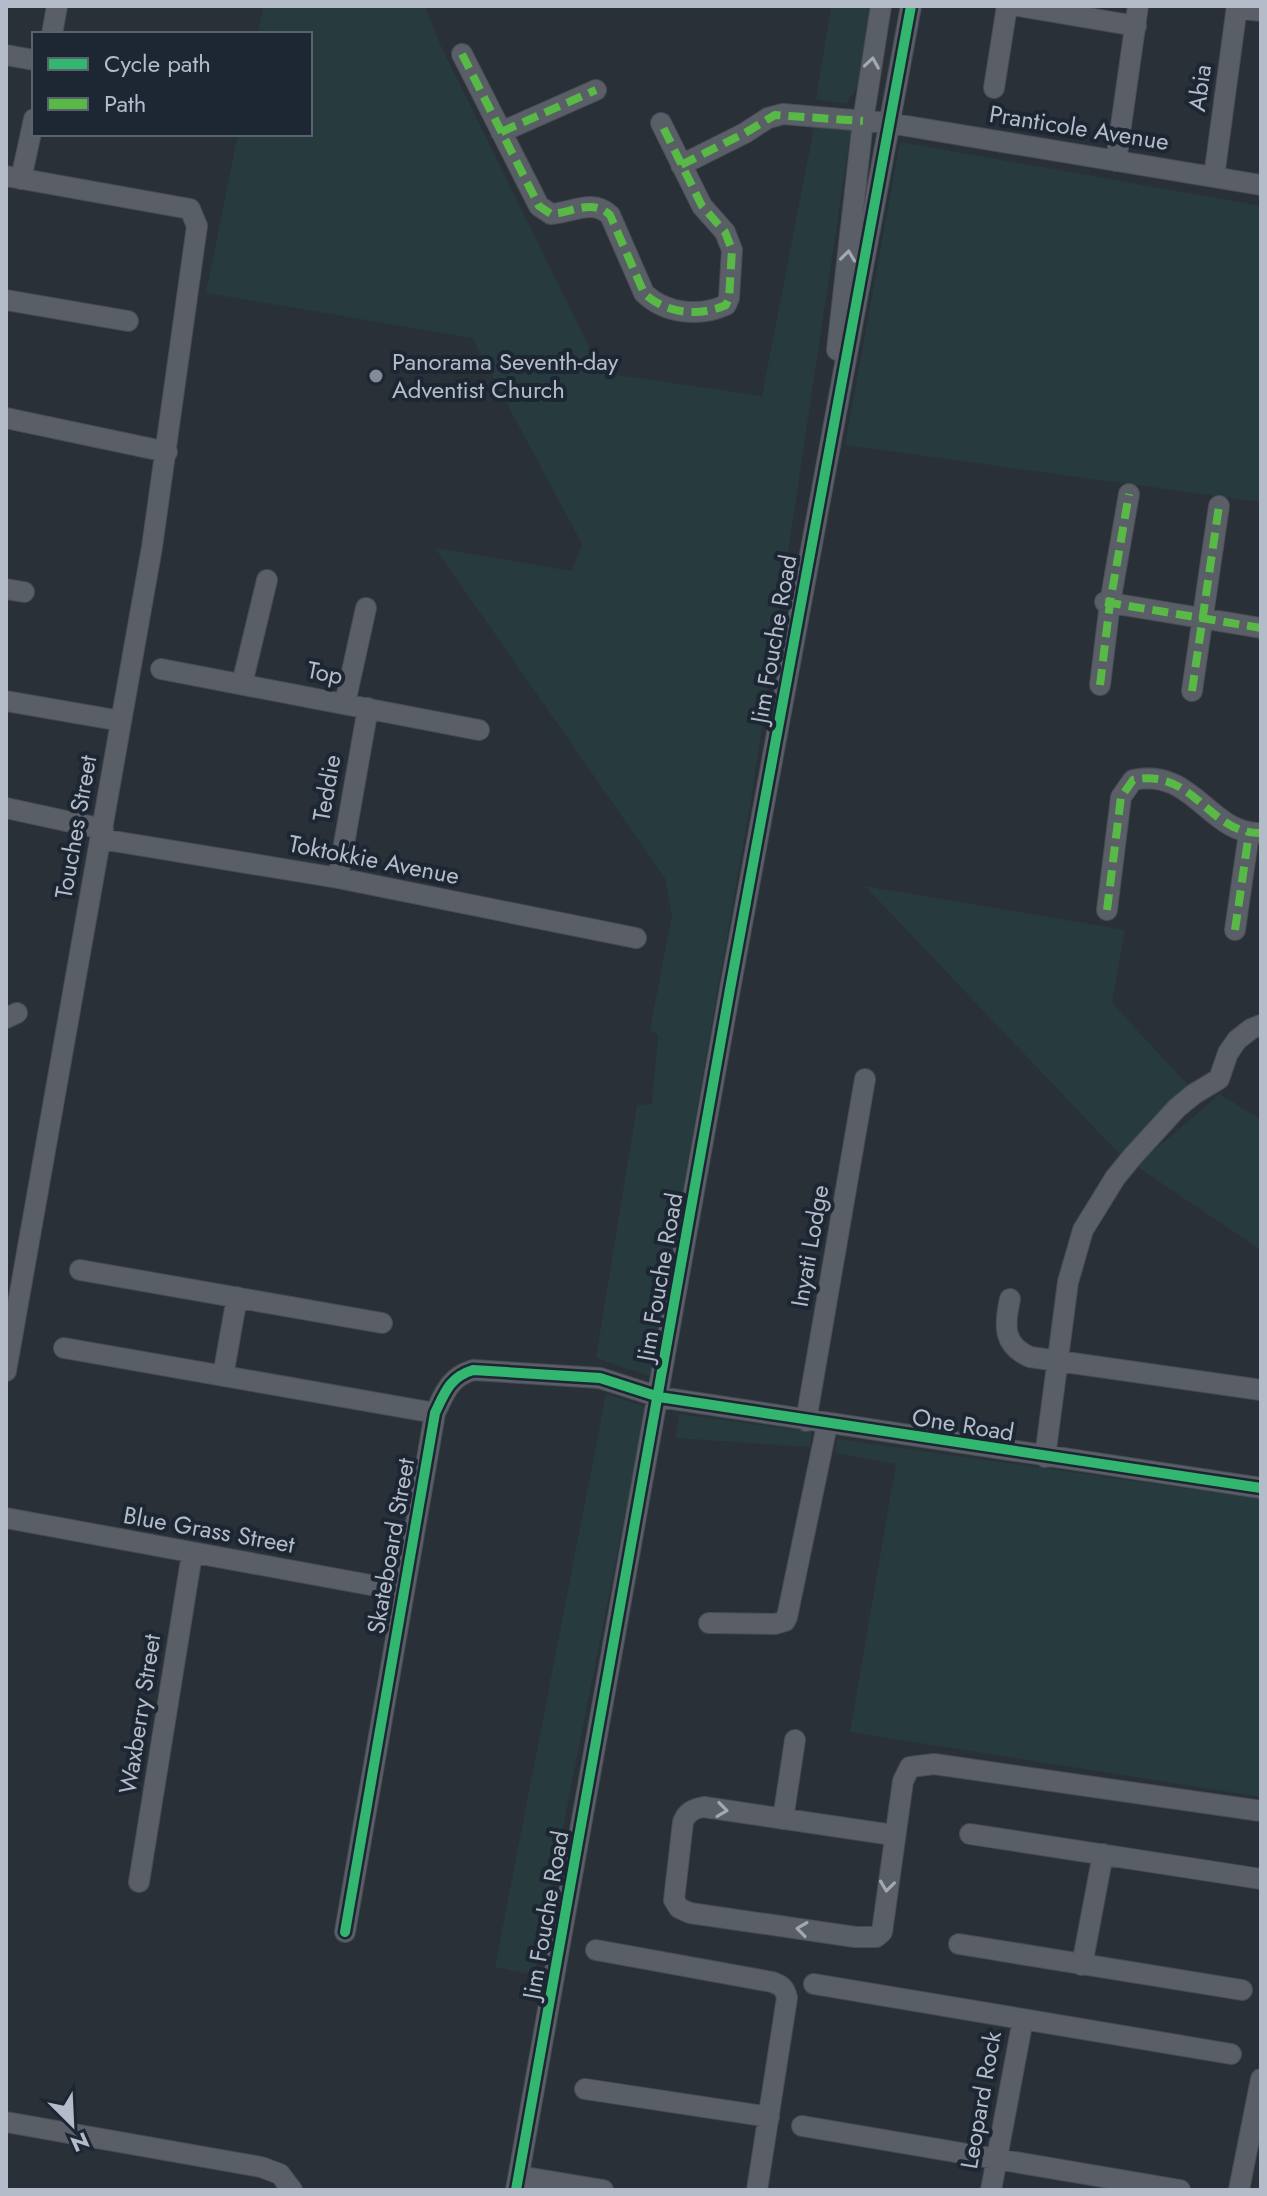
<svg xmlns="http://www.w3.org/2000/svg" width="1267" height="2196" viewBox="0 0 1267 2196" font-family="Jost,sans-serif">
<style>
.green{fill:#273a3e}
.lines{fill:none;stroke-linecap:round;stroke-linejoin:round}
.minor-casing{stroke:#484c53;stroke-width:22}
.minor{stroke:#5a5e66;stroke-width:20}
.quiet{stroke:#58b947;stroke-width:8;stroke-dasharray:16 8;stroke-linecap:butt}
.cycleway-casing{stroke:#1d2633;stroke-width:15}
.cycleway{stroke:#33b770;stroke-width:10}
.oneway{stroke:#a2a9b5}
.poi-dot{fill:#848b96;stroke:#1d2633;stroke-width:3}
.labels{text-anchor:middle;stroke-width:8;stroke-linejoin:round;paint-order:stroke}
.street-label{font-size:24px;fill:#b4bcc9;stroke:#1d2633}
.poi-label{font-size:24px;fill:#b4bcc9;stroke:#1d2633;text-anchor:start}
</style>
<rect width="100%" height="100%" fill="#2a3038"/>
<path class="green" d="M263,6H425L440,44L602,373L762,396L814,127L851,130L752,794L650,1376L596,1358L637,1105L652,1104L658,1035L650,1030L672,915L665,878L435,548L572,571L582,544L472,338L206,293L238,134H310V34H258Z
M831,6H870L860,84L846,104L816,99Z
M900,142L1261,206V502L845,445Z
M865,886L1125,930L1112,1003L1188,1085L1120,1155Z
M1220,1094L1261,1120V1250L1136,1166Z
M606,1394L646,1407L534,1975L495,1967Z
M679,1414L812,1432L810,1447L676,1438Z
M837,1439L1261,1499V1797L850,1732L896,1464L835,1453Z"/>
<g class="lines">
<defs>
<path id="minor" d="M1018,6L1136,26
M1237,8L1261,11
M52,34L57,6
M462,54L539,206L551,214C572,213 592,198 610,215L644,293C665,314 700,317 726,305L729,298L732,250L725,232L702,206L661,123
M6,55L34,60
M994,88L1007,6
M501,132L596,90
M1116,161L1138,6
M681,165L745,133L768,118L783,114L889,123L1261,185
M6,176L190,209L197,226L152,547L6,1371
M1214,177L1237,6
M21,179L34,119
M6,300L128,321
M837,350L863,121L881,6
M6,418L167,452
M6,589L24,592
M1105,602L1261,628
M161,669L479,730
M242,684L267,580
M1100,685L1110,603L1129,494
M1192,691L1219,506
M6,701L121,721
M345,703L366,608
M6,808L103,829
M101,839L338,878L636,938
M338,878L368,708
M1107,910L1121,797L1133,780C1194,767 1209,835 1261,833
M1235,930L1249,833
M6,1018L17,1013
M80,1270L382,1323
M1010,1299C1004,1326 1003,1345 1030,1357L1261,1390
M64,1348L435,1413
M223,1376L237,1297
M806,1421L865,1079
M1045,1457L1068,1282L1083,1230L1115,1178L1133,1156L1177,1108L1194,1094L1219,1079L1228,1053L1237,1040L1251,1029L1261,1025
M6,1518L403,1591
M709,1623L775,1624L785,1621L787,1617L827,1425
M783,1819L795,1740
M970,1834L1261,1879
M893,1835L704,1807C693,1809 687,1812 683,1822L674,1900L679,1908L690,1913L855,1937H876L882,1932L903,1781L910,1767L934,1764L1261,1811
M139,1882L192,1554
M345,1932L435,1413C445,1392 450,1377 473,1370L600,1378L659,1397L1261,1488
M959,1944L1242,1990
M596,1950L772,1982C781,1985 785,1988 787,1998L757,2190
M1082,1965L1103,1854
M814,1984L1231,2054
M585,2089L769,2117
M6,2122L261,2167L280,2174L292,2190
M802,2126L1180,2190
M519,2176L603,2190
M516,2190L730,989L911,6
M991,2190L1023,2019
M1239,2190L1261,2079"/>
</defs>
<use href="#minor" class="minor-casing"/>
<use href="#minor" class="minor"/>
<path class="quiet" d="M462,54L539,206L551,214C572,213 592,198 610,215L644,293C665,314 700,317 726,305L729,298L732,250L725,232L702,206L661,123
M501,132L596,90
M681,165L745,133L775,115L863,121
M1105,602L1261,628
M1100,685L1110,603L1129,494
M1192,691L1219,506
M1107,910L1121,797L1133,780C1194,767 1209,835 1261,833
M1235,930L1249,833"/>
<defs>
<path id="cycleway" d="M345,1932L435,1413C445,1392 450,1377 473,1370L600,1378L659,1397L1261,1488
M516,2190L730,989L911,6"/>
</defs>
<use href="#cycleway" class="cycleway-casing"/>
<use href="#cycleway" class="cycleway"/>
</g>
<defs><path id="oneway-chevron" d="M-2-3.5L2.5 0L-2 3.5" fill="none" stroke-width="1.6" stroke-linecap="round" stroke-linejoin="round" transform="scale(2)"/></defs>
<g class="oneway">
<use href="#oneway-chevron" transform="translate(872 63) rotate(-81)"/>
<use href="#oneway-chevron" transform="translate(848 256) rotate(-83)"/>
<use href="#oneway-chevron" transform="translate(722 1810) rotate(8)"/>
<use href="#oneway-chevron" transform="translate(887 1886) rotate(97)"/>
<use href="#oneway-chevron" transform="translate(802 1929) rotate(-172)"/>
</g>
<circle class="poi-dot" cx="376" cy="376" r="8"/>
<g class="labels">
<g class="street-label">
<text transform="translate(1200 88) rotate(-82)" y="8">Abia</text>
<text transform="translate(1079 128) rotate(9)" y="8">Pranticole Avenue</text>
<text transform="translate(774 639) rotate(-80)" y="8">Jim Fouche Road</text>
<text transform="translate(325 673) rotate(11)" y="8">Top</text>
<text transform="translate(327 788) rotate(-80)" y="8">Teddie</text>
<text transform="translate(76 827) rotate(-80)" y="8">Touches Street</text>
<text transform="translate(374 860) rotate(11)" y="8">Toktokkie Avenue</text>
<text transform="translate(810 1246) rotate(-80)" y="8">Inyati Lodge</text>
<text transform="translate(660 1277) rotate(-80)" y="8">Jim Fouche Road</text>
<text transform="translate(963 1425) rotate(9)" y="8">One Road</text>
<text transform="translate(209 1530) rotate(10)" y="8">Blue Grass Street</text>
<text transform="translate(391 1546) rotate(-80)" y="8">Skateboard Street</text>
<text transform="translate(140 1714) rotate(-81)" y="8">Waxberry Street</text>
<text transform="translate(546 1915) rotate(-80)" y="8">Jim Fouche Road</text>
<text transform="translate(981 2100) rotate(-80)" y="8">Leopard Rock</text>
</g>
<g class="poi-label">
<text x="392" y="370">Panorama Seventh-day<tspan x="392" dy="28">Adventist Church</tspan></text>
</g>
</g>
<rect width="1267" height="2196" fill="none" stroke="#b4bcc9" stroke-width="16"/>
<rect x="32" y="32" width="280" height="104" fill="#1d2633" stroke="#59626f" stroke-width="2"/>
<rect x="48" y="58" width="40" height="12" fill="#33b770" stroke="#59626f" stroke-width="2"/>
<text x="104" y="72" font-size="24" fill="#b4bcc9">Cycle path</text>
<rect x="48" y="98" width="40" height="12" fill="#58b947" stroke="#59626f" stroke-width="2"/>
<text x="104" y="112" font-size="24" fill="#b4bcc9">Path</text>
<g transform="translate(72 2124) rotate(156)" stroke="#1d2633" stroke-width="6" paint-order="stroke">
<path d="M0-6L14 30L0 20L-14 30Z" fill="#b4bcc9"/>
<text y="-12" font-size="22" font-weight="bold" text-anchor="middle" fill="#b4bcc9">N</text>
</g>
</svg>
